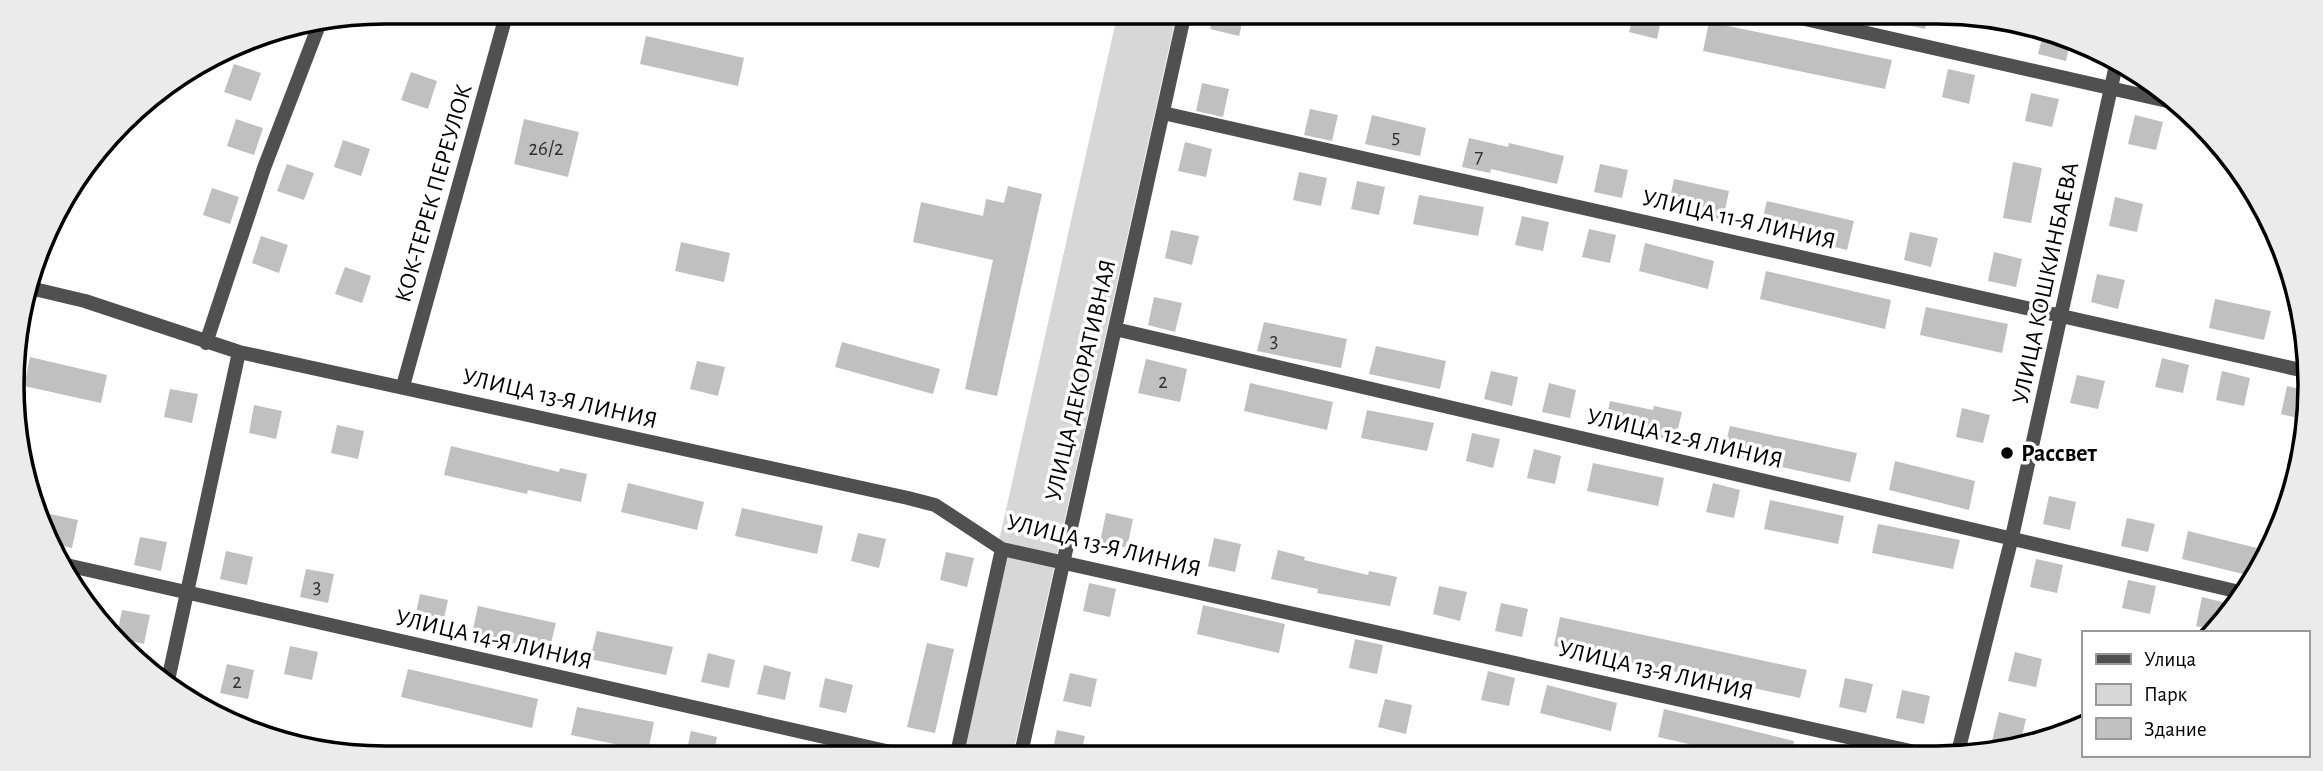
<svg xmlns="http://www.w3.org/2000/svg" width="2323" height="771" viewBox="0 0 2323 771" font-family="'Alegreya Sans',sans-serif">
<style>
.green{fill:#d7d7d7}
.building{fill:#c0c0c0}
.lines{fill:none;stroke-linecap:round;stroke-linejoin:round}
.minor{stroke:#505050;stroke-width:14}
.poi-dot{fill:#000;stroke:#fff;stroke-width:2.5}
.labels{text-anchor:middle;stroke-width:7;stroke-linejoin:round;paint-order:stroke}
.number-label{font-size:21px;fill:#303030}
.street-label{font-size:24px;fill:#000;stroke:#fff}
.poi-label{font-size:24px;font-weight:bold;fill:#000;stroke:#fff;text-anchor:start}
.rim{fill:none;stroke:#000;stroke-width:3.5}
</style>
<rect width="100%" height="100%" fill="#fff"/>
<path class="green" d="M1118,12H1177L1012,758H950Z"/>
<path class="building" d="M1215,12H1245L1239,36L1210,29Z
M1634,12H1663L1657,39L1629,32Z
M1882,12H1929L1925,29L1881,19Z
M1709,22L1892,60L1885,89L1703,51Z
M2044,30L2070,43L2066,61L2038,54Z
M646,36L744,58L738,86L640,64Z
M234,64L261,73L251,101L224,92Z
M1948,69L1975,75L1969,104L1942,97Z
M411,72L437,81L428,109L401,100Z
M1202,83L1229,89L1223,117L1196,111Z
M2031,93L2059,99L2052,127L2025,121Z
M1310,109L1338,115L1332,141L1304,135Z
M1372,115L1426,128L1420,156L1365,144Z
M2135,115L2163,122L2156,150L2128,144Z
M236,119L263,128L254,155L227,146Z
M524,119L579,132L568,177L514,164Z
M1469,138L1508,147L1509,143L1564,156L1557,184L1491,169L1490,173L1462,167Z
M343,140L370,149L361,176L334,167Z
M1185,142L1212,149L1206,177L1178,171Z
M2013,162L2042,168L2031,223L2003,218Z
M287,164L314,173L304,200L277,191Z
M1600,164L1628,170L1622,198L1594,192Z
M1299,172L1327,178L1321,206L1293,200Z
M1674,179L1729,191L1723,220L1668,207Z
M1357,181L1385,187L1379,215L1351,209Z
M1008,186L1042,194L997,396L965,389L993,260L913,242L921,202L983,216L986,199L1004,203Z
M212,188L239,197L230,224L203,215Z
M1419,195L1484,207L1478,236L1413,224Z
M2115,197L2143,204L2137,232L2109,226Z
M1767,201L1854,221L1847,250L1760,229Z
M1522,216L1549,222L1543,251L1515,245Z
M1589,229L1616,235L1610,263L1582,257Z
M1171,230L1199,236L1192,265L1165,258Z
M1910,232L1938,238L1931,267L1904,260Z
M261,236L288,245L279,273L252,263Z
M681,242L730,253L724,282L675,271Z
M1645,243L1714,261L1708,289L1639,271Z
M1994,252L2022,259L2016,287L1988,281Z
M345,267L371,276L362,303L335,294Z
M1766,271L1891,300L1885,329L1760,299Z
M2097,274L2125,280L2118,309L2091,302Z
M1154,297L1182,303L1175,332L1148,325Z
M2215,299L2271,311L2264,340L2209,328Z
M1926,307L2008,324L2002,353L1920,335Z
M1264,322L1347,339L1341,368L1257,351Z
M842,342L940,369L933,394L835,367Z
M1376,346L1446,361L1440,389L1369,374Z
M30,357L107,375L101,403L24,386Z
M2162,358L2189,365L2183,393L2155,387Z
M1146,359L1187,369L1180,402L1138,393Z
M697,361L725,367L718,396L690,389Z
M1491,371L1518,377L1512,406L1484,399Z
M2222,371L2250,378L2244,406L2216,400Z
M2077,375L2105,381L2098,409L2070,403Z
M1250,383L1333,402L1327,430L1244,411Z
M1549,383L1576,390L1570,418L1542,412Z
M2287,386L2304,390L2302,419L2281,414Z
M170,389L198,394L192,423L164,417Z
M1610,401L1653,410L1654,406L1682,412L1675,441L1632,431L1631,435L1604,429Z
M254,405L282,411L276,439L249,433Z
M1962,408L1990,415L1983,443L1956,437Z
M1367,410L1434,423L1427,451L1361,438Z
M337,425L364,431L358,459L331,453Z
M1730,426L1857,453L1850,482L1723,454Z
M1472,433L1500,439L1493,468L1466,461Z
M451,446L559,472L560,468L587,474L581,502L528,490L527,494L444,475Z
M1534,449L1561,456L1555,484L1527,478Z
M1895,461L1975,481L1969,510L1889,490Z
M1593,463L1664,478L1658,506L1587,491Z
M628,483L704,502L697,530L621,512Z
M1713,483L1740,490L1734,518L1706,512Z
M2049,496L2076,502L2070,530L2043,524Z
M1770,500L1844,516L1838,544L1764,529Z
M742,508L823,526L817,554L735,536Z
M1106,513L1133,519L1127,548L1100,542Z
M50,514L78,520L72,548L53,544L47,530Z
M2127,518L2155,524L2148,552L2121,546Z
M1878,524L1960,540L1953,569L1872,553Z
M2188,531L2257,548L2251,576L2182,559Z
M858,533L886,539L879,568L851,561Z
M140,537L167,542L161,571L134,565Z
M1214,538L1241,544L1235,572L1208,566Z
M1278,550L1305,557L1304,560L1368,575L1369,571L1397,577L1390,606L1317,593L1318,589L1271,579Z
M226,551L253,557L247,585L220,579Z
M946,552L974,558L967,587L940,580Z
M2036,559L2063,565L2057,593L2030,587Z
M306,569L334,574L328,603L300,597Z
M2128,580L2156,586L2150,614L2122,608Z
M1089,583L1116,589L1110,617L1083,611Z
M1439,586L1467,592L1460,621L1433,614Z
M420,594L448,600L442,628L414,622Z
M2202,597L2234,605L2214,630L2196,626Z
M1501,603L1528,609L1522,637L1495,631Z
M1203,605L1285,624L1279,653L1197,634Z
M478,606L556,623L549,651L472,634Z
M122,610L150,615L144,644L121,639L117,635Z
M1560,617L1807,670L1800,698L1554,646Z
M597,631L673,647L666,675L590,659Z
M1355,639L1383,645L1377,674L1349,668Z
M927,643L954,649L935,733L907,727Z
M290,646L318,652L312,680L284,674Z
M2015,652L2042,659L2036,687L2008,681Z
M708,653L735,660L729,688L701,682Z
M227,664L254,670L248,699L220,693Z
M764,665L791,672L785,700L757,694Z
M408,669L538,699L532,728L401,697Z
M1488,671L1515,678L1509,706L1481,700Z
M1070,673L1097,679L1091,707L1063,701Z
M825,678L853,685L846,713L819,707Z
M1845,678L1873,684L1866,713L1839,707Z
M1547,685L1617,703L1611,731L1540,713Z
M1902,690L1930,696L1924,724L1896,718Z
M1385,699L1412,705L1406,734L1378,727Z
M577,707L654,722L648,751L571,735Z
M1664,709L1794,741L1791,756H1741L1658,737Z
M1999,712L2026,719L2020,745L1992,741Z
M1057,730L1085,736L1080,757H1051Z
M691,731L717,737L713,758H685Z"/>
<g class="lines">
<path class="minor" d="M1774,12L2176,103
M1163,113L2305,371
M30,288L85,301L239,352L908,498L935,505L1002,549L1933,756
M1115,329L2244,593
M206,343L264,168L319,25
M403,386L507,12
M62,564L917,758
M167,685L239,352
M1957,756L2012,537L2116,65
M956,758L1002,549
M1020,758L1185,12"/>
</g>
<circle class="poi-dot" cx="2007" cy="453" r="7"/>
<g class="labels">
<g class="number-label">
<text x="1396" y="143">5</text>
<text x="546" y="155">26/2</text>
<text x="1479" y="163">7</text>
<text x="1274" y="347">3</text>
<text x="1163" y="388">2</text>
<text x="317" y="593">3</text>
<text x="237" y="688">2</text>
</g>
<g class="street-label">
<text transform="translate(433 193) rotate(-74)" y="8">КОК-ТЕРЕК ПЕРЕУЛОК</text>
<text transform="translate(1739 219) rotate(13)" y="8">УЛИЦА 11-Я ЛИНИЯ</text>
<text transform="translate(2045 283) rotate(-78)" y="8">УЛИЦА КОШКИНБАЕВА</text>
<text transform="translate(1080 380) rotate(-77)" y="8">УЛИЦА ДЕКОРАТИВНАЯ</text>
<text transform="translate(560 398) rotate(13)" y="8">УЛИЦА 13-Я ЛИНИЯ</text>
<text transform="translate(1685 438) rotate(13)" y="8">УЛИЦА 12-Я ЛИНИЯ</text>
<text transform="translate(1104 545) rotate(14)" y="8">УЛИЦА 13-Я ЛИНИЯ</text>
<text transform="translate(494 639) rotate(13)" y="8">УЛИЦА 14-Я ЛИНИЯ</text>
<text transform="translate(1656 670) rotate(13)" y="8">УЛИЦА 13-Я ЛИНИЯ</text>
</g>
<g class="poi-label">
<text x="2021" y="461">Рассвет</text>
</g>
</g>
<path d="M0 0H2323V771H0ZM385 24H1937A361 361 0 0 1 2298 385V385A361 361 0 0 1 1937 746H385A361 361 0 0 1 24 385V385A361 361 0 0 1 385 24Z" fill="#ebebeb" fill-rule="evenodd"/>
<path class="rim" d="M385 24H1937A361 361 0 0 1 2298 385V385A361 361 0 0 1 1937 746H385A361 361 0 0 1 24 385V385A361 361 0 0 1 385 24Z"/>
<rect x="2082" y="631" width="228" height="126" fill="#ffffff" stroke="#999999" stroke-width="2"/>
<rect x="2096" y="654" width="35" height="10" fill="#505050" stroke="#999999" stroke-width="2"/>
<text x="2144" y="666" font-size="21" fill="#000000">Улица</text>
<rect x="2096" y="684" width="35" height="21" fill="#d7d7d7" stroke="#999999" stroke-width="2"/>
<text x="2144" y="701" font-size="21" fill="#000000">Парк</text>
<rect x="2096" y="718" width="35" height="21" fill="#c0c0c0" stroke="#999999" stroke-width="2"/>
<text x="2144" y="736" font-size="21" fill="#000000">Здание</text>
</svg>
